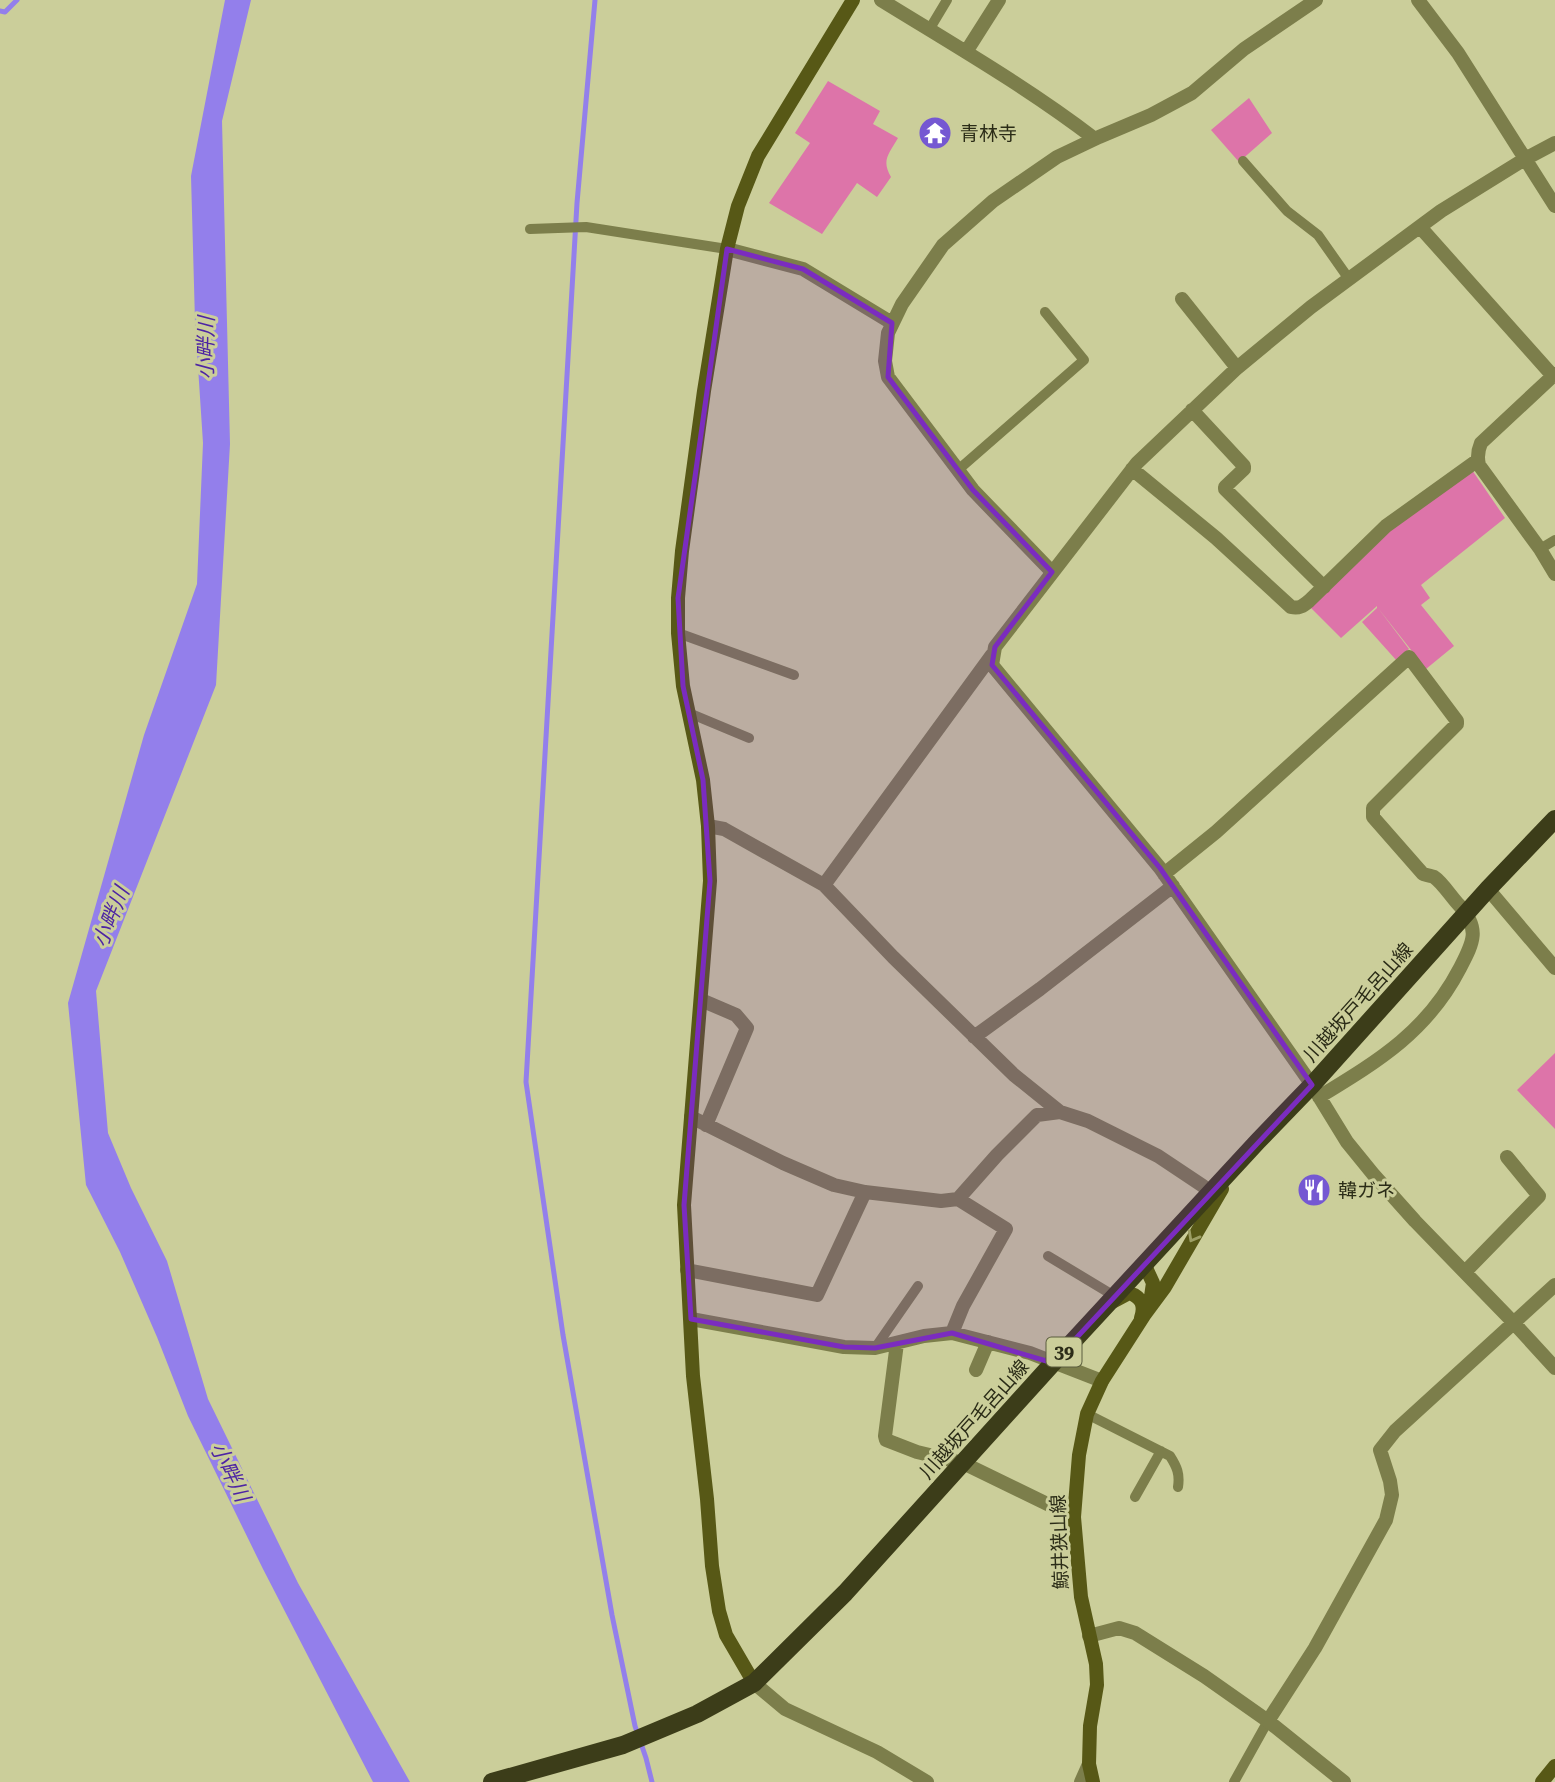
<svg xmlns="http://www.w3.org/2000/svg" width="1555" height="1782" viewBox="0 0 1555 1782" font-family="'Roboto Serif','Noto Sans JP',serif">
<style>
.green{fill:#dd74a9}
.water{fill:#937feb}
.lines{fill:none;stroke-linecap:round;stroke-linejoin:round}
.stream{stroke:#937feb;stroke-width:5}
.lane{stroke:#7c7e4b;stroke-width:10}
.street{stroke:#7c7e4b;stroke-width:14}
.secondary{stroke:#575816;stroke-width:14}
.primary{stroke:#3c3d19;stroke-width:18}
.oneway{stroke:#9d9f65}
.marked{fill:#7b2cbf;fill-opacity:0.2;stroke:#7b2cbf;stroke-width:5;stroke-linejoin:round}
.labels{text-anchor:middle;stroke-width:6;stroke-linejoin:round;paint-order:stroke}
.shield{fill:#cbce9a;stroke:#5b5d3e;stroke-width:2}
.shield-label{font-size:18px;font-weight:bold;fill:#2b2c17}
.poi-label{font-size:19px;fill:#2b2c17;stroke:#cbce9a;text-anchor:start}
.street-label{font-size:19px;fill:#2b2c17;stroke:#cbce9a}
.water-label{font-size:21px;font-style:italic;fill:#4d24a4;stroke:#cbce9a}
</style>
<rect width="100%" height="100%" fill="#cbce9a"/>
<path class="green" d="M828,81L880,111L873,124L898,138C889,154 881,160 891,177L877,197L857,183L822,234L769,203L810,143L795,133Z
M1249,98L1272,133L1239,162L1211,130Z
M1472,470L1505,518L1421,585L1430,598L1421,605L1454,646L1426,669L1378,608L1409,649L1397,661L1362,622L1377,608V606L1341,638L1311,608L1392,529Z
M1555,1053V1129L1517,1090Z"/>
<path class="water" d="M225,0H251L222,121L230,444L216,685L96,991L108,1133L131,1188L167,1261L208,1399L298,1583L410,1782H373L263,1569L188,1416L157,1337L120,1252L86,1185L68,1003L144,735L197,584L203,443L195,321L191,176Z"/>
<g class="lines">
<path class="stream" d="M595,0L577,203L526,1082L563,1335L612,1615L635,1726L646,1758L652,1782
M0,11L5,12L17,0"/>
<path class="lane" d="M929,30L947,0
M1243,161L1287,211L1318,235L1349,279
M530,229L586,227L727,249
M958,470L1084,360L1045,312
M1540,549L1555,540
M678,633L794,675
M689,713L749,738
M1048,1256L1116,1297
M875,1348L918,1286
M1087,1414L1170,1456C1177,1467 1180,1474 1178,1487
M1135,1497L1161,1451
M1234,1782L1268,1721"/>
<path class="street" d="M881,0C954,45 1027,87 1095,139
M1418,0L1458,53L1555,206
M966,52L999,0
M1555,143L1525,159L1441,211L1311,307L1237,368L1137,463L995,647L992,665L1160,868L1312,1085L1347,1142L1373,1174L1415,1221L1513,1322L1555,1368
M1420,227L1553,376
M727,249L803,269L892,323
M1182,299L1237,368
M1555,374L1481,443C1478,450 1477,457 1479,465L1540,549L1555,574
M1192,410L1244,466V469L1225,487V489L1324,587
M1132,469L1216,538L1291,607C1299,609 1303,606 1309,601L1386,526L1478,460
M1052,572L973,490L888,377L885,361L888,333L902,304L943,245L993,201L1057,157L1099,137L1151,115L1192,93L1244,49L1316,0
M708,826L724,829L824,885L992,655
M1164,874L1216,832L1409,657L1457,721V724L1373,808V817L1423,874C1427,875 1431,876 1434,877C1442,882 1452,898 1459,905C1481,929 1473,943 1460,968C1427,1032 1378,1061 1319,1097
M824,885L893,957L1014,1075L1060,1112
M1488,889L1555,968
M701,1000L736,1015L747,1028L706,1125
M974,1037L1040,989L1173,886
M691,1117L783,1163L834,1185L865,1192L941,1201L958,1199L997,1155L1037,1115L1060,1112L1088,1121L1158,1156L1203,1186L1210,1193
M687,1270L817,1295L865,1192
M1465,1272L1539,1196L1507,1157
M691,1319L844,1347L875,1348L924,1336L952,1333L1030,1353L1102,1381
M952,1333L963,1306L1006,1229L958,1199
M897,1343L885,1436L886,1440L917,1452L963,1463L1074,1517
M976,1370L988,1342
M1089,1636L1119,1628L1135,1633L1204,1676L1268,1721L1344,1782
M754,1683L785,1709L877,1752L927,1782
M1268,1721L1315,1648L1386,1520L1392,1495L1390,1481L1380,1450L1395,1431L1555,1285
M1081,1782L1089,1764"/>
<path class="secondary" d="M1146,1262L1147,1270L1153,1283L1150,1303
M1114,1301L1129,1293C1142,1297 1145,1306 1141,1318
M754,1683L726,1635L719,1611L712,1566L707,1499L693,1376L684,1205L710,881L708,826L703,780L683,686L678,633V598L682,551L704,391L727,249L738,206L758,156L853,0
M1093,1782L1089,1764L1090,1726L1097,1685L1096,1664L1081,1597L1074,1517L1079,1455L1087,1414L1102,1381L1145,1314L1165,1287L1222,1189
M1542,1782L1555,1766"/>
<path class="primary" d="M492,1782L623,1745L697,1714L754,1683L845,1593L1053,1363L1258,1141L1312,1085L1488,889L1555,819"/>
</g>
<defs><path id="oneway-chevron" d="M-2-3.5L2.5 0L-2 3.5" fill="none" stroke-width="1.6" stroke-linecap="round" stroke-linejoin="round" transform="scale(1.75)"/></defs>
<use class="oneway" href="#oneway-chevron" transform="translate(1193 1237) rotate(119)"/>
<path class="marked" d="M727,249L803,269L892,323L888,377L973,490L1052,572L995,647L992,665L1160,868L1312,1085L1053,1363L952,1333L875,1348L844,1347L691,1319L684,1205L710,881L703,780L683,686L678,598Z"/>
<defs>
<symbol id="temple-disc" viewBox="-11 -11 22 22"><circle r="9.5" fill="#7558d2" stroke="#cbce9a"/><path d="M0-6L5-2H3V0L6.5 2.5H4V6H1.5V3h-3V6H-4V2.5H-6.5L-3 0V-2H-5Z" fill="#fff"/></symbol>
<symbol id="restaurant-disc" viewBox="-11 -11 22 22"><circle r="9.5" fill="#7558d2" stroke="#cbce9a"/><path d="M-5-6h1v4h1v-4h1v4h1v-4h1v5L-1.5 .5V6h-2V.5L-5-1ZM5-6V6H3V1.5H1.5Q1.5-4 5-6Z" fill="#fff"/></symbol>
</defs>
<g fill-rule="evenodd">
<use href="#temple-disc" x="916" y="114" width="38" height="38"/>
<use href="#restaurant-disc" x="1295" y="1171" width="38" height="38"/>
</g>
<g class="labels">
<rect class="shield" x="1046.5" y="1337.5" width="35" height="29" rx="5"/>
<g class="shield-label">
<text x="1064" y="1358">39</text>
</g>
<g class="poi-label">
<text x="960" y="140">青林寺</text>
<text x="1338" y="1197">韓ガネ</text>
</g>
<g class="street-label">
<text transform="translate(1358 1002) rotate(-48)" y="7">川越坂戸毛呂山線</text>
<text transform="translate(974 1419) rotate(-48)" y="7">川越坂戸毛呂山線</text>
<text transform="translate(1059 1542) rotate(-92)" y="7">鯨井狭山線</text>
</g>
<g class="water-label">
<text transform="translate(206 348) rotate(-89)" y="7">小畔川</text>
<text transform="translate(111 917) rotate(-68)" y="7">小畔川</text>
<text transform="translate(230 1472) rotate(64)" y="7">小畔川</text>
</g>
</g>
</svg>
